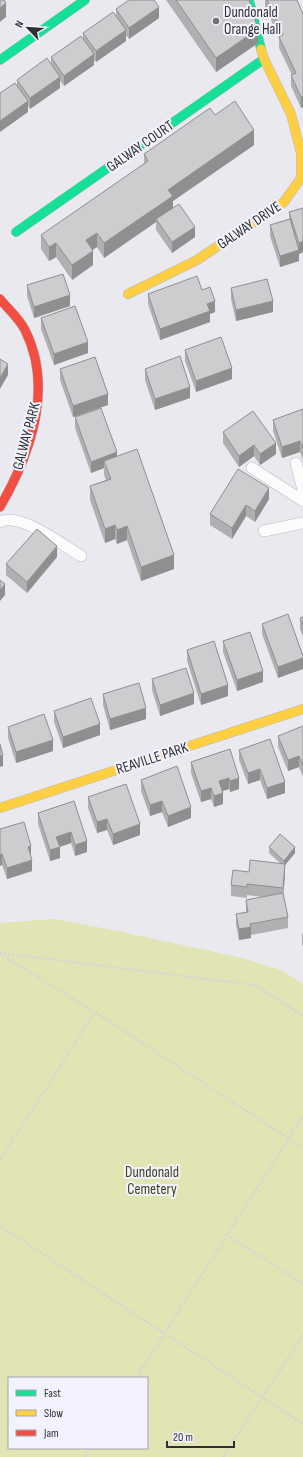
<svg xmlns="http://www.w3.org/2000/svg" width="303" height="1457" viewBox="0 0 303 1457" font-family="'Sofia Sans Condensed',sans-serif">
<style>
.green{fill:#e1e5b4;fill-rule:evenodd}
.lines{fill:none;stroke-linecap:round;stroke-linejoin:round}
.lane-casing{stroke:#b9b9be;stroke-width:12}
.fast-casing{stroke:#b9b9be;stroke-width:10}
.slow-casing{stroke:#b9b9be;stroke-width:10}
.jam-casing{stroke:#b9b9be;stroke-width:10}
.path{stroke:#d5d5d7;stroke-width:2.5;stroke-dasharray:2 2;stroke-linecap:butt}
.lane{stroke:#fcfcfd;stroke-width:11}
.fast{stroke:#16e098;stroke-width:9}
.slow{stroke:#ffcf43;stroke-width:9}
.jam{stroke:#f24e42;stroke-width:9}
.wall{fill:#b1afb1}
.shaded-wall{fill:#908f90}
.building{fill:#ceccce;stroke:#908f90}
.poi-dot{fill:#707075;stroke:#f3f3ff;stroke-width:1.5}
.labels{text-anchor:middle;stroke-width:4;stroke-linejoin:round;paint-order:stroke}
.poi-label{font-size:15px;fill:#2f2f34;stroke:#f3f3ff;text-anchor:start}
.street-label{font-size:15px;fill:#2f2f34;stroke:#f3f3ff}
.park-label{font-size:15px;fill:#3d4018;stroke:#f3f3ff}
</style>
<rect width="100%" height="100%" fill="#e9e9ef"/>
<path class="green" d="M54,919L118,931L242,958L281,970L303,984V1457H0V923ZM9,1378H147V1448H9Z"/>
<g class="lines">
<defs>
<path id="lane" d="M296,463L303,490
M252,468L303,501
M0,522C19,511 64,546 81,556
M264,531L303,523"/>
<path id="fast" d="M249,0L261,49
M0,60L85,0
M16,232L264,59"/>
<path id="slow" d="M128,294L197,260L284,202L301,178V153L291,114L264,59L261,49
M0,808L303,709"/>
<path id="jam" d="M0,299C8,309 19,318 25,330C54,388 30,455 0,507"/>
</defs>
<use href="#lane" class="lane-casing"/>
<use href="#fast" class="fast-casing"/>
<use href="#slow" class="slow-casing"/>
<use href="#jam" class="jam-casing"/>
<path class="path" d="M0,953L255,985L303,1016
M0,954L95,1012L303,1148
M0,1160L95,1012
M0,1226L303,1424
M227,1235L303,1284
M136,1378L303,1116
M85,1457L90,1448
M223,1457L303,1335"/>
<use href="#lane" class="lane"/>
<use href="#fast" class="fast"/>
<use href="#slow" class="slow"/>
<use href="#jam" class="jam"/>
</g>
<path class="wall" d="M166,0H249L258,43L216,72Z
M265,0H297L303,14V107L301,108L291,86V75H292L279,48V37L265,7Z
M116,9L159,18L129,39L126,35V41L96,62L94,60V65L64,86L60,81V88L30,109L28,106V112L17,86V80L51,64V57L83,38V33L116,15Z
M215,115L254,145L173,201V208L195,237L172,253L156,230V222L104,258L97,247L92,250L93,265L72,280L56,257L49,261L41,249V235L144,164V154Z
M303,208V252L299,254V261L280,267L270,236V225L289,219V212Z
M27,285L70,306L34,318L27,296Z
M231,288L273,312L236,321L231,299Z
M202,290L215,312L210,314V322L160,340L148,304V294Z
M41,318L88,353L54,365L41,329Z
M185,350L232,379L196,392L185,361Z
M60,369L108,405L73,417L60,380Z
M145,369L190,398L155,410L145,380Z
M303,409V460L300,452L282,458L273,431V420Z
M75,417L117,457L174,569L141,581L127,540L117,544L115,539L105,543L90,500V486L106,480L104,475V468L91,473L75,428Z
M223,432L276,454L260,465L254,456L239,467L223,443Z
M269,499L255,522L246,516L232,539L210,525V514Z
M57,557L27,593L6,575V564Z
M303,617V637L300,629V618Z
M262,624L303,656L278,678L262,634Z
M223,641L263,682L237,691L223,652Z
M187,650L228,696L201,705L187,661Z
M152,679L194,704L160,716L152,690Z
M103,694L146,719L110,730L103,705Z
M54,711L100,735L63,748L54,722Z
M303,726V777L299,767L288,771L278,747V736Z
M8,727L53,751L16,763L8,738Z
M230,749L239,789L230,792L229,789L223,791V804L214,807L211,799L201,802L191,773V762Z
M239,750L285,793L267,799L260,780L248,784L239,760Z
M141,780L191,818L168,827L162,812L150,816L141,791Z
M88,797L140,835L113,845L107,830L97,833L88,808Z
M74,801L87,852L75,856L71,843L60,847V858L50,861L38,824V813Z
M0,829L31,856L32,871L7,879L2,865Z
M269,847L295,853L285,865V875L283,896L288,917V928L251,935V938L239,940L236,925V914L246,913V900L263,897L247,895V898L231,896V885L249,872L281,864L269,853Z
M303,933V946L302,945V934Z"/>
<path class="shaded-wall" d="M6,3V17L0,22V8Z
M159,7V18L129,39V28Z
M258,29V43L216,72V58Z
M126,30V41L96,62V51Z
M94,54V65L64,86V76Z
M60,77V88L30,109V98Z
M303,96V107L301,108V97Z
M28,101V112L0,132V121Z
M254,130V145L173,201V211L156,219V222L104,258V243L168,190Z
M195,227V237L172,253V242Z
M97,233V247L86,254V240Z
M303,241V252L299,254V261L280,267V256L299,250V243Z
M56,243V257L49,261V247Z
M93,251V265L72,280V265Z
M70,295V306L34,318V307Z
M215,301V312L210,314V322L160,340V329L207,304Z
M273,301V312L236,321V310Z
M88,342V353L54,365V354Z
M8,364V375L0,389V378Z
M232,368V379L196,392V381Z
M190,387V398L155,410V399Z
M108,394V405L73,417V406Z
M300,441V452L282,458V447Z
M276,443V454L260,465V454Z
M254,445V456L239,467V456Z
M117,452V463L104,461V468L91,473V462Z
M269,488V499L255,522V511Z
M246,505V516L232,539V528Z
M115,525V539L105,543V529Z
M127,526V540L117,544V530Z
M57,546V557L27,593V582Z
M174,555V569L141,581V567Z
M5,584V595L0,601V590Z
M303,658V669L278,678V667Z
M263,671V682L237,691V680Z
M228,685V696L201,705V694Z
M194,693V704L160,716V705Z
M146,708V719L110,730V719Z
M100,724V735L63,748V737Z
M53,740V751L16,763V752Z
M3,755V766L0,767V756Z
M299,756V767L288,771V760Z
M260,769V780L248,784V773Z
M229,778V789L219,792V781Z
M239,778V789L230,792V781Z
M285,782V793L267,799V788Z
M211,788V799L201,802V791Z
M223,793V804L214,807V796Z
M162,801V812L150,816V805Z
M191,807V818L168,827V816Z
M107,819V830L97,833V822Z
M140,824V835L113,845V834Z
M71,832V843L56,848V837Z
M87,841V852L75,856V845Z
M31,846V856L28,847Z
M60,847V858L50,861V850Z
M295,847V853L285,865V875L283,899L284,861Z
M2,854V865L0,866V855Z
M32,860V871L7,879V868Z
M251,927V938L239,940V929Z"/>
<path class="building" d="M0,0H4L6,3L0,8Z
M129,0H154L159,7L129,28L116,9Z
M176,0H249L258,29L216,58Z
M267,0H297L303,14V96L301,97L291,75L296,73L279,37L283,35Z
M113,12L126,30L96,51L83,33Z
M81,36L94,54L64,76L51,57Z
M47,58L60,77L30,98L17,80Z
M15,83L28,101L0,121V93Z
M235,101L254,130L168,190L173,196L104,243L97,233L86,240L93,251L72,265L56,243L49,247L41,235L148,161L144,154L210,108L215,115Z
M179,204L195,227L172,242L156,219Z
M303,208V241L299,243L289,212Z
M290,219L299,250L280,256L270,225Z
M63,274L70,295L34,307L27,285Z
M197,276L202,290L210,287L215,301L207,304L210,311L160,329L148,294Z
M267,279L273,301L236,310L231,288Z
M75,306L88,342L54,354L41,318Z
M221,337L232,368L196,381L185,350Z
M180,356L190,387L155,399L145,369Z
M95,357L108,394L73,406L60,369Z
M0,359L8,364L0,378Z
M101,408L117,452L91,462L75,417Z
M303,409V449L300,441L282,447L273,420Z
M253,411L276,443L260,454L254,445L239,456L223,432Z
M137,449L174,555L141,567L127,526L117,530L115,525L105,529L90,486L111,479L104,461Z
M238,469L269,488L255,511L246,505L232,528L210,514Z
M37,529L57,546L27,582L6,564Z
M0,580L5,584L0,590Z
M288,614L303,656V658L278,667L262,624Z
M303,617V626L300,618Z
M250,632L263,671L237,680L223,641Z
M214,641L228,685L201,694L187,650Z
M186,668L194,693L160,705L152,679Z
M139,683L146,708L110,719L103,694Z
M91,698L100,724L63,737L54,711Z
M44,714L53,740L16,752L8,727Z
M303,726V766L299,756L288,760L278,736Z
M270,739L285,782L267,788L260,769L248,773L239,750Z
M0,744L3,755L0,756Z
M230,749L239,778L230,781L229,778L219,781L223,793L214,796L211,788L201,791L191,762Z
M177,766L191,807L168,816L162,801L150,805L141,780Z
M126,784L140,824L113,834L107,819L97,822L88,797Z
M74,801L87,841L75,845L71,832L56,837L60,847L50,850L38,813Z
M24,822L31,846L28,847L32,860L7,868L2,854L0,855V829Z
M280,834L295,847L284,861L269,847Z
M250,860L285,864L283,888L247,884V887L231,885L233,870L249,872Z
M283,893L288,917L250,924L251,927L239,929L236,914L248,912L246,900Z"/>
<circle class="poi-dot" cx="216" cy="21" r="4"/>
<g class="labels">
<g class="poi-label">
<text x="224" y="17">Dundonald<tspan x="224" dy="17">Orange Hall</tspan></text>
</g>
<g class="street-label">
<text transform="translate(140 146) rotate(-35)" y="5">GALWAY COURT</text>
<text transform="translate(249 225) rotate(-34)" y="5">GALWAY DRIVE</text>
<text transform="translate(26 436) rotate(-75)" y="5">GALWAY PARK</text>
<text transform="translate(152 758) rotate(-18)" y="5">REAVILLE PARK</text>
</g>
<g class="park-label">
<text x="152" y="1177">Dundonald<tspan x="152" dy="17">Cemetery</tspan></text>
</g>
</g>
<rect x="8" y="1377" width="140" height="72" fill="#f3f3ff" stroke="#a5a5ae"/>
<rect x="16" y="1390" width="20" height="6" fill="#16e098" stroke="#a5a5ae"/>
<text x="44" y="1397" font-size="12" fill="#2f2f34">Fast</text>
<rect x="16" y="1410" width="20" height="6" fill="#ffcf43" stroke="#a5a5ae"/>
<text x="44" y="1417" font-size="12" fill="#2f2f34">Slow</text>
<rect x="16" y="1430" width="20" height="6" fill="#f24e42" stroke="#a5a5ae"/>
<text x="44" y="1437" font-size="12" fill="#2f2f34">Jam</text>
<g transform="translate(28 28) rotate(295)" stroke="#f3f3ff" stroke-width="3" paint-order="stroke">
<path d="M0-3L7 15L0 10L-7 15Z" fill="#2f2f34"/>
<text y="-6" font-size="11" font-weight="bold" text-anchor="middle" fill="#2f2f34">N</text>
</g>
<path d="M167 1441v6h67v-6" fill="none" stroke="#2f2f34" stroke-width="2"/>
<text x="173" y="1441" font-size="12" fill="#2f2f34" stroke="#f3f3ff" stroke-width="3" paint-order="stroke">20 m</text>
</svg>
